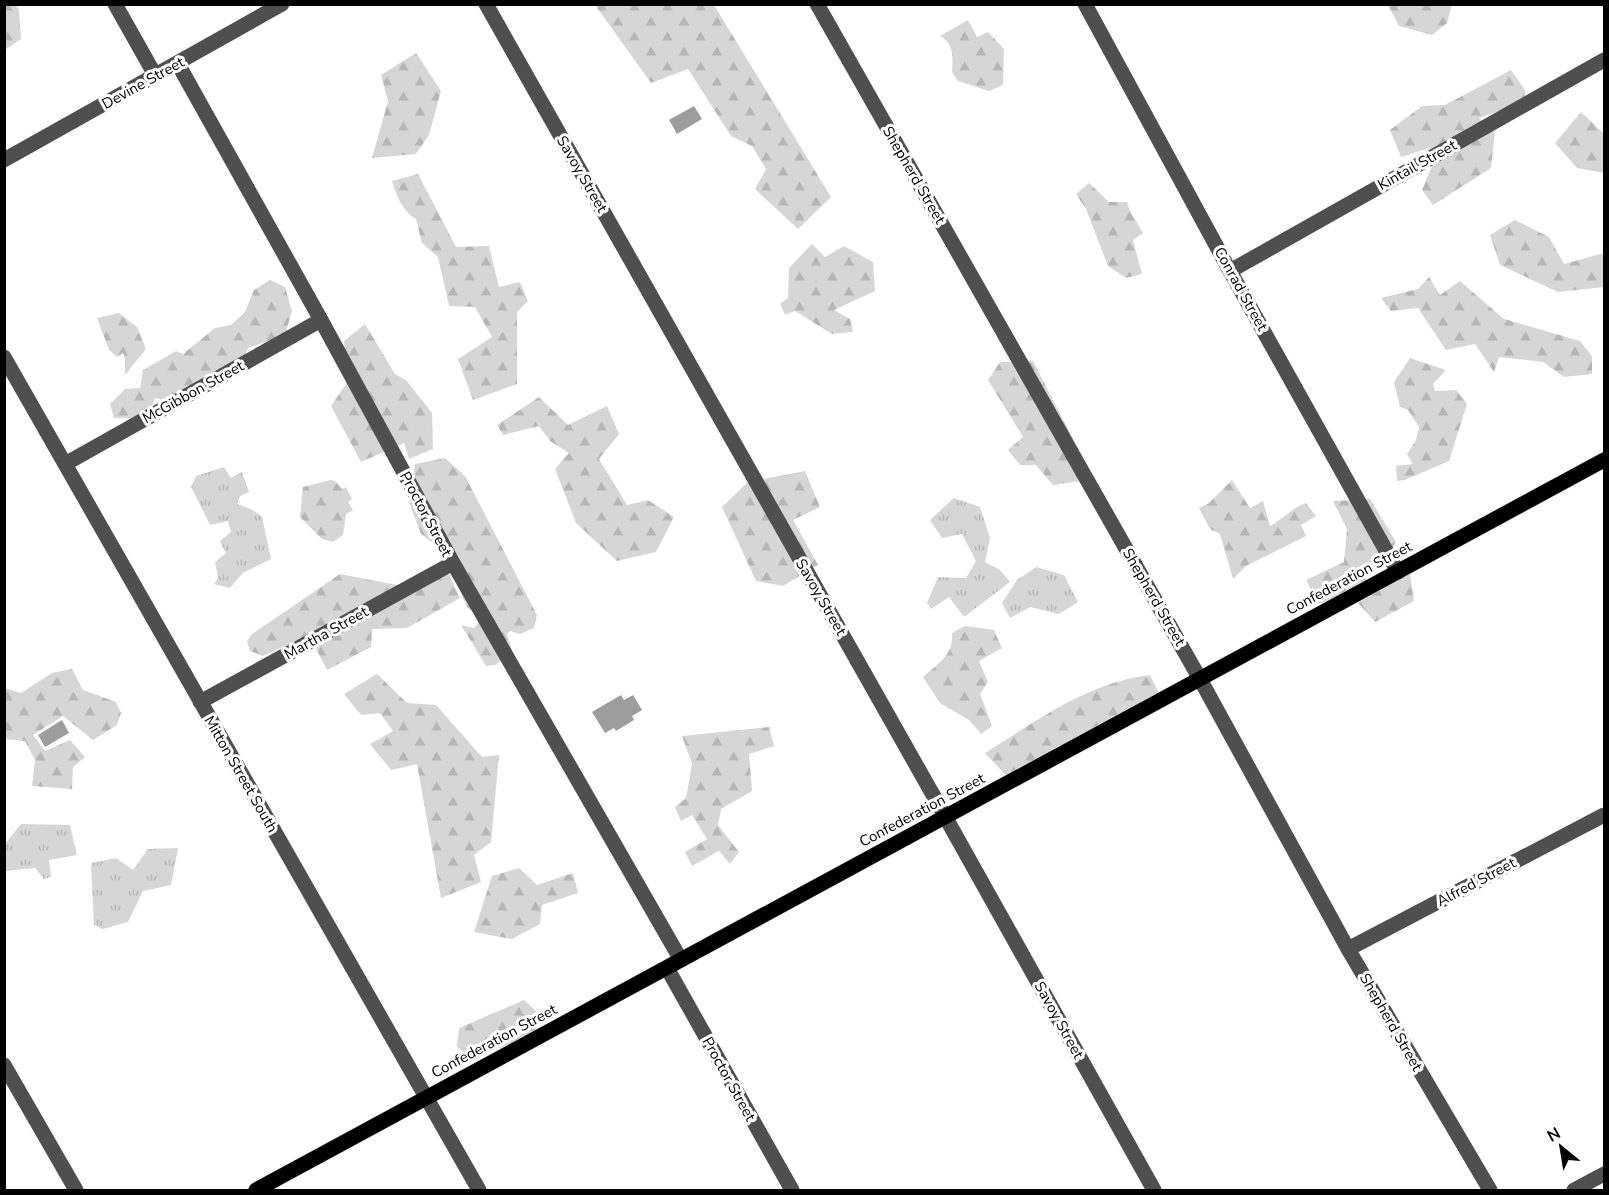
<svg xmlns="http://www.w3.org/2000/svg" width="1609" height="1195" viewBox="0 0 1609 1195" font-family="'Nunito Sans',sans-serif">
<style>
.grass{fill:url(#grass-tufts)}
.forest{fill:url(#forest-firs)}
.water{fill:#9d9d9d}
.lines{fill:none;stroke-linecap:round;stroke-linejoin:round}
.major-casing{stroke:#dbdbdb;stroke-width:16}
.minor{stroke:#4f4f4f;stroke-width:15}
.major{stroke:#000;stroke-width:15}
.labels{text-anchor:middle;stroke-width:6;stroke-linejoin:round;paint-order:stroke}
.street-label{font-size:15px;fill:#000;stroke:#fff}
</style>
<defs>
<pattern id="grass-tufts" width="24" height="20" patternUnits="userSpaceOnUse" patternTransform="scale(1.5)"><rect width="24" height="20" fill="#d6d6d6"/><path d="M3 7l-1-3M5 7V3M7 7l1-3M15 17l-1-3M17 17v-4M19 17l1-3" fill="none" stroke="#b6b6b6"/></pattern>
<pattern id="forest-firs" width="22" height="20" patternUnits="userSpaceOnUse" patternTransform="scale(1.5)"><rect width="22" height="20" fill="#d6d6d6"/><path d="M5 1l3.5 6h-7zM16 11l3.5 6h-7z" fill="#b6b6b6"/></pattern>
</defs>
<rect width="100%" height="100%" fill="#fff"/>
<path class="grass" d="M224,467L231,478L242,472L249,492L240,496L237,504L253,510L262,517L271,559L243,573L230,588L214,584L218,578L215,562L226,553L220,541L231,532L228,521L210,525L191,487L196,476Z
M954,498L980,507L990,538L985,562L1000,570L1010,582L964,617L949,597L931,609L927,603L938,577L966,578L976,561L962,534L942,538L930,520Z
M1036,567L1064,575L1078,602L1059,614L1030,607L1010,618L1002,603L1017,580Z
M21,824L70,825L77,855L49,860L51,877L44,879L35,868L5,871V844Z
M178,848L171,885L143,891L128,922L103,929L94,925L91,863L116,858L133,870L148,849Z"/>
<path class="forest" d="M5,4L16,5L19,10L21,39L5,50Z
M595,5H714L831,197L798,229L755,189L766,169L752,146L731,136L688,69L651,83Z
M1388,5H1452L1447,23L1432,35L1399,26Z
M968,20L977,37L988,32L1004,49L1003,85L989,91L958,81L952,72C953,58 954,43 940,36Z
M416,53L441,91L429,135L416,154L372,158L388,101L381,75Z
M1511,70L1525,90L1524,111H1499L1479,118L1495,132L1491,168L1433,205L1422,190L1435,159L1429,148L1401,157L1390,130L1422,106L1445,105Z
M1581,112L1604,134V173L1577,168L1555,143Z
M418,174L456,247L489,246L499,287L520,282L528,301L517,312V384L473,400L458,359L492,337L475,307L449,306L438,257L422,243L416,219C403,212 396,195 392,181Z
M1089,183L1109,202H1127L1130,211L1143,233L1133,240L1142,274L1126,278L1108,266L1086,209L1076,194Z
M1515,220L1549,237L1564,264L1604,253V287L1558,292L1500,265L1490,235Z
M812,244L825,257L844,246L873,262L875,291L834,310L850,319L853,332L832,334L795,311L785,315L780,304L788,298L789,268Z
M1429,277L1440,295L1460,281L1504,319L1580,341L1592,356V374L1564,377L1543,362L1499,357L1494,372L1475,344L1446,350L1418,308L1391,311L1381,298L1418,289Z
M270,280L285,287L292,311L285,335L248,348L241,369L178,404L155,398L149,414L133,418H114L110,404L125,389L140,388L143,370L176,351L183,354L215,328L231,325L245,312L254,290Z
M119,313L137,327L146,349L125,375V359L123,353L117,357L109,350L97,318Z
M365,324L395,374L406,380L432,413L433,449L409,459L404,443L361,462L331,406L348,381L344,341Z
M1410,358L1446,370L1433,384L1435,391L1456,390L1467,404L1449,461L1405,480L1397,481L1396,466L1413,464L1407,454L1416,440L1419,427L1408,410L1400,407L1394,382Z
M1033,361L1088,468L1080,481L1053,485L1036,465H1020L1008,450L1023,437L988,380L1000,362Z
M539,397L568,425L607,406L619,434L599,459L627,505L648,500L674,517L656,552L617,561L576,523L555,469L569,453L550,441L539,426L503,435L497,425Z
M445,458L465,476L537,615L534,628L520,634L510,631L507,634L512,650L496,665L486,666L461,625L474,628L480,621L475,613L467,607L451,571L459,563L421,534L409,502L415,464Z
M805,471L820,507L793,520L818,565L783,586L756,581L722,507L748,482Z
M331,480L335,481L342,489L346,487L352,499L348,502L353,510L346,514L343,535L333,542L322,539L300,517L303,487Z
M1232,480L1250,508L1263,501L1270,526C1284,518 1291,509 1306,503L1316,516L1301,525L1306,536L1246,566L1233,579L1220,534L1210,529L1199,508L1209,503Z
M1370,499L1396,542L1379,568L1363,569L1367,581L1410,574L1414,601L1375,622L1350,594L1318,604L1306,580L1344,562L1347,529L1333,501Z
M448,572L460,598L407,628L372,629L371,647L327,670L309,635L263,656L250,651L247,641L252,634L340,574L402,586Z
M965,626L994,630L1002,648L979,661L988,682L980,694L992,726L981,734L969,720L940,703L923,677C938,663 954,655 952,633Z
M72,669L83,690L116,702L121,713L117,725L93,740L63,716L33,735L45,751L70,740L85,757L73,767L72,789L32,786L35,760L25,741L5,739V688L21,693L52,673Z
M377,674L407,703L436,705L482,757L499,755L491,842L474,855L481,882L441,898L417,764L391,770L370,744L393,731L380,713L361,715L344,694Z
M1150,675L1159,693L1152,700L1053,749L1037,764L1009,779L985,753C1036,721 1089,682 1150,675Z
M769,727L774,746L749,754L752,791L721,809L718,825L739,852L730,864L719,851L692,866L685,852L707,839L692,815L681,821L675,807L686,798L692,764L682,736Z
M519,868L537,885L573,873L578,893L542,905L540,924L512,939L474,932L492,876Z
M524,1000L539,1014L533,1041L512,1044L473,1056L465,1054L457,1046L459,1028Z"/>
<path class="water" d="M694,106L702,119L677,134L669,120Z
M621,695L624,700L633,695L642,710L632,716L634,720L616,731L614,728L605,733L592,712Z
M62,720L69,733L45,747L38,735Z"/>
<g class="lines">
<defs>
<path id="major" d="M256,1190L1604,460"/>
</defs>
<use href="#major" class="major-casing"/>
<path class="minor" d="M115,4L155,75
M486,4L932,793L1154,1190
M817,4L1200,679L1348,949L1490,1190
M1085,4L1230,271L1398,572
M178,64L321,320L453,563L681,960
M4,160L282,4
M1230,271L1604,60
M4,357L479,1190
M65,464L321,320
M200,702L453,563
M1348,949L1604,815
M667,968L792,1190
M4,1065L76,1190
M1574,1190L1604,1174"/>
<use href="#major" class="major"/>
</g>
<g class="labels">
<g class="street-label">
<text transform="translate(143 83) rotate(-29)" y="5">Devine Street</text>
<text transform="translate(1417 165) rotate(-29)" y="5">Kintail Street</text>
<text transform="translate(582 174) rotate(60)" y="5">Savoy Street</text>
<text transform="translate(914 175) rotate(60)" y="5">Shepherd Street</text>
<text transform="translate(1241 289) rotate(61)" y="5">Conrad Street</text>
<text transform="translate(193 392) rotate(-29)" y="5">McGibbon Street</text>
<text transform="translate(426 514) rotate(62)" y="5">Proctor Street</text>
<text transform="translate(1349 578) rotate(-28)" y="5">Confederation Street</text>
<text transform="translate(821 597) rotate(60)" y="5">Savoy Street</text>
<text transform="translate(1154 597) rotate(60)" y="5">Shepherd Street</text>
<text transform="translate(326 633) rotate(-29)" y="5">Martha Street</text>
<text transform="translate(241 774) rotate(60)" y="5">Mitton Street South</text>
<text transform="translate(922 810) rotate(-28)" y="5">Confederation Street</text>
<text transform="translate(1476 882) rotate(-28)" y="5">Alfred Street</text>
<text transform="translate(1059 1020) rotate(61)" y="5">Savoy Street</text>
<text transform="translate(1391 1022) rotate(60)" y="5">Shepherd Street</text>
<text transform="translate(494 1041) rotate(-28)" y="5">Confederation Street</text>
<text transform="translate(729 1079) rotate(61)" y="5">Proctor Street</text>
</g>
</g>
<rect width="1609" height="1195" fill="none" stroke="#000000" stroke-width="12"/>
<g transform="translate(1561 1147) rotate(330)" stroke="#ffffff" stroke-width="4.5" paint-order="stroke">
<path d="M0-4.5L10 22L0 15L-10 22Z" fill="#000000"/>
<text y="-9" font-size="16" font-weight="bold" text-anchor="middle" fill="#000000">N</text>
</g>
</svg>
